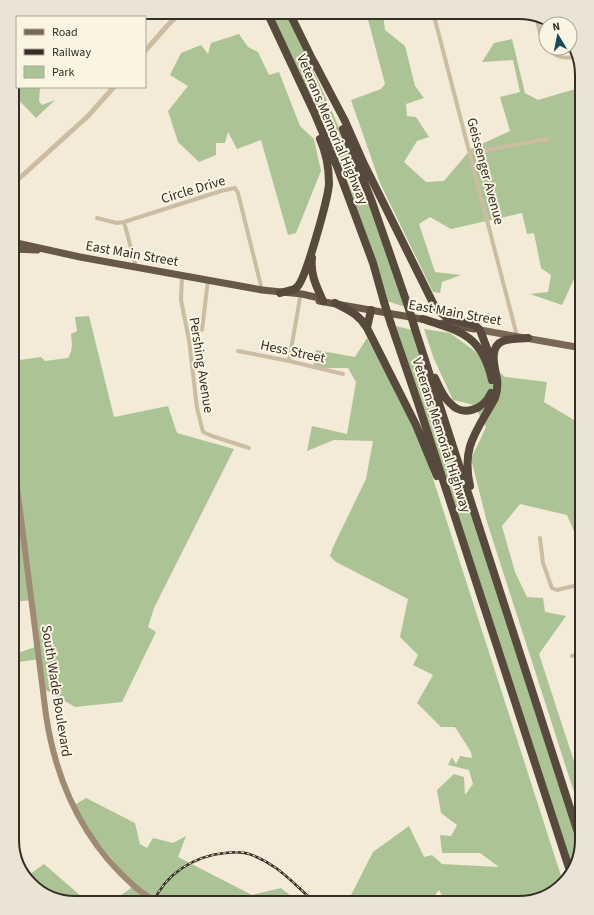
<svg xmlns="http://www.w3.org/2000/svg" width="594" height="915" viewBox="0 0 594 915" font-family="'Source Sans 3',sans-serif">
<style>
.green{fill:#acc396}
.lines{fill:none;stroke-linecap:round;stroke-linejoin:round}
.minor{stroke:#ccbda2;stroke-width:4}
.tertiary{stroke:#ccbda2;stroke-width:5}
.secondary{stroke:#9f8b74;stroke-width:6}
.primary{stroke:#796855;stroke-width:7}
.trunk{stroke:#685848;stroke-width:7}
.motorway{stroke:#57493b;stroke-width:8}
.rail-casing{stroke:#362d25;stroke-width:2.5}
.rail{stroke:#faf4e3;stroke-width:1;stroke-dasharray:3;stroke-linecap:butt}
.motorway-bridge{stroke:#57493b;stroke-width:8}
.labels{text-anchor:middle;stroke-width:4;stroke-linejoin:round;paint-order:stroke}
.street-label{font-size:14px;fill:#362d25;stroke:#faf4e3}
.rim{fill:none;stroke:#362d25;stroke-width:2}
</style>
<rect width="100%" height="100%" fill="#f3ebd7"/>
<path class="green" d="M97,12H134L137,14L135,17H99Z
M270,12H285C316,75 346,138 369,204C382,238 393,273 405,307L387,301L317,111L299,70Z
M366,12H387L383,13L385,30L405,46L415,86L424,98L406,104L407,116L416,117L429,137L417,141L404,162L426,182L444,181L471,149L510,131L500,97L520,92L513,60L482,62L494,43L512,39L525,93L538,100L582,87V281L575,277L562,305L530,294L548,292L551,275L541,268L534,233L527,234L522,213L451,229L430,217L419,224L435,272L461,275L442,282L440,293L433,292L380,183L351,100L381,89L385,84Z
M239,34L248,47L258,52L269,75L279,72L300,126L314,139L321,171L296,233L288,235L261,140L237,149L228,132L225,143H216V155L199,162L178,142L168,111L188,86L170,75L181,53L201,45L208,54L211,43Z
M17,60V87H40L39,101L42,105L55,100L36,118L12,93V71Z
M89,316L114,417L168,406L177,433L234,449L154,608L148,627L156,632L122,702L75,707L44,689L40,659L12,663V659L15,654L38,646L32,600L12,602V493L19,492L12,434V361L41,357L45,361L68,358C73,351 72,343 71,334L77,331L75,317Z
M396,326L412,330L580,847L573,872Z
M424,329L450,333L472,349L505,377L547,382L544,402L574,420H582V542L579,543L567,515L520,504L502,526L515,572L527,597L543,598L545,612L566,616L539,654L582,786V817L487,522L471,459L486,427L474,405L453,400L434,359Z
M367,338L418,432L563,882L550,895L520,903H446L439,890L429,903H347L373,852L409,826L424,857L432,855L442,864L499,867L480,853H442L440,835L451,836L457,825L441,813L437,790L454,774L464,777L465,795L473,784L469,770L448,765L452,757L456,764L460,756L472,758L471,752L455,727H441L417,703L433,675L413,665L418,655L400,637L408,599L336,562L330,556L333,547L366,479L373,441L334,440L307,451L312,426L347,434L356,382L348,368H313L316,350L355,357Z
M86,798L135,823L140,844L147,848L153,838L173,843L186,836L178,857L252,895L281,888L300,903H110L134,886L81,821L73,806Z
M44,864L89,903H71L40,893L26,877Z"/>
<g class="lines">
<path class="minor" d="M433,12L517,336
M536,16L541,37L546,47
M547,48C555,57 565,60 577,56
M470,153L547,139
M97,218L117,223L124,222L221,191L235,188L238,193L262,290
M124,222L136,267
M182,276L181,300L189,340L197,408L203,432L212,436L249,448
M202,330L208,280
M238,351L289,361L343,374
M289,361L300,298
M540,538L543,563L552,588L557,590L582,584
M572,656L582,653"/>
<path class="tertiary" d="M145,51L167,26L181,12
M12,185L88,116L114,87"/>
<path class="secondary" d="M12,448L46,715C56,782 83,841 134,886C141,892 149,897 156,903"/>
<path class="primary" d="M480,330L582,348"/>
<path class="trunk" d="M12,242L80,257L262,290L302,294L319,298L323,301
M12,249L37,250
M319,301L427,320
M443,323L474,329"/>
<path class="motorway" d="M267,12L314,112L338,169L373,263L384,302
M289,12L316,67
M314,62L345,121L364,164L434,305L440,312L449,319L475,325L480,330L494,367
M343,129L372,202L408,306
M312,258C310,275 317,287 323,301
M280,293C285,291 294,291 297,287C306,279 328,198 329,184C329,169 326,152 320,139
M335,303C348,310 359,314 367,328
M371,310L367,328L416,425L437,476
M423,319C461,331 482,336 492,380
M391,324L418,403L571,874
M415,329L581,842
M435,378C439,387 443,397 450,403C463,418 484,409 491,393
M470,486C461,446 477,431 495,398C497,392 498,386 497,379C495,368 488,347 503,341C511,338 520,339 528,338"/>
<defs>
<path id="rail" d="M153,903C165,874 194,856 225,853C233,852 241,851 249,854C274,862 290,880 309,897"/>
</defs>
<use href="#rail" class="rail-casing"/>
<use href="#rail" class="rail"/>
<path class="motorway-bridge" d="M384,302L391,324
M408,306L415,329"/>
</g>
<g class="labels">
<g class="street-label">
<text transform="translate(333 129) rotate(67)" y="5">Veterans Memorial Highway</text>
<text transform="translate(486 171) rotate(75)" y="5">Geissenger Avenue</text>
<text transform="translate(193 189) rotate(-17)" y="5">Circle Drive</text>
<text transform="translate(132 253) rotate(10)" y="5">East Main Street</text>
<text transform="translate(455 312) rotate(10)" y="5">East Main Street</text>
<text transform="translate(293 351) rotate(12)" y="5">Hess Street</text>
<text transform="translate(202 365) rotate(81)" y="5">Pershing Avenue</text>
<text transform="translate(442 435) rotate(72)" y="5">Veterans Memorial Highway</text>
<text transform="translate(57 691) rotate(81)" y="5">South Wade Boulevard</text>
</g>
</g>
<path d="M0 0H594V915H0ZM75 19H519A56 56 0 0 1 575 75V840A56 56 0 0 1 519 896H75A56 56 0 0 1 19 840V75A56 56 0 0 1 75 19Z" fill="#eae4d4" fill-rule="evenodd"/>
<path class="rim" d="M75 19H519A56 56 0 0 1 575 75V840A56 56 0 0 1 519 896H75A56 56 0 0 1 19 840V75A56 56 0 0 1 75 19Z"/>
<rect x="16" y="16" width="130" height="72" fill="#faf4e3" stroke="#aca497"/>
<rect x="24" y="29" width="20" height="6" fill="#796855" stroke="#aca497"/>
<text x="52" y="36" font-size="12" fill="#362d25">Road</text>
<rect x="24" y="49" width="20" height="6" fill="#362d25" stroke="#aca497"/>
<text x="52" y="56" font-size="12" fill="#362d25">Railway</text>
<rect x="24" y="66" width="20" height="12" fill="#acc396" stroke="#aca497"/>
<text x="52" y="76" font-size="12" fill="#362d25">Park</text>
<g transform="translate(558 36) rotate(350)"><circle r="19" fill="#faf4e3" stroke="#aca497"/>
<path d="M0-3L7 15L0 10L-7 15Z" fill="#184a5a"/>
<text y="-6" font-size="11" font-weight="bold" text-anchor="middle" fill="#362d25">N</text>
</g>
</svg>
